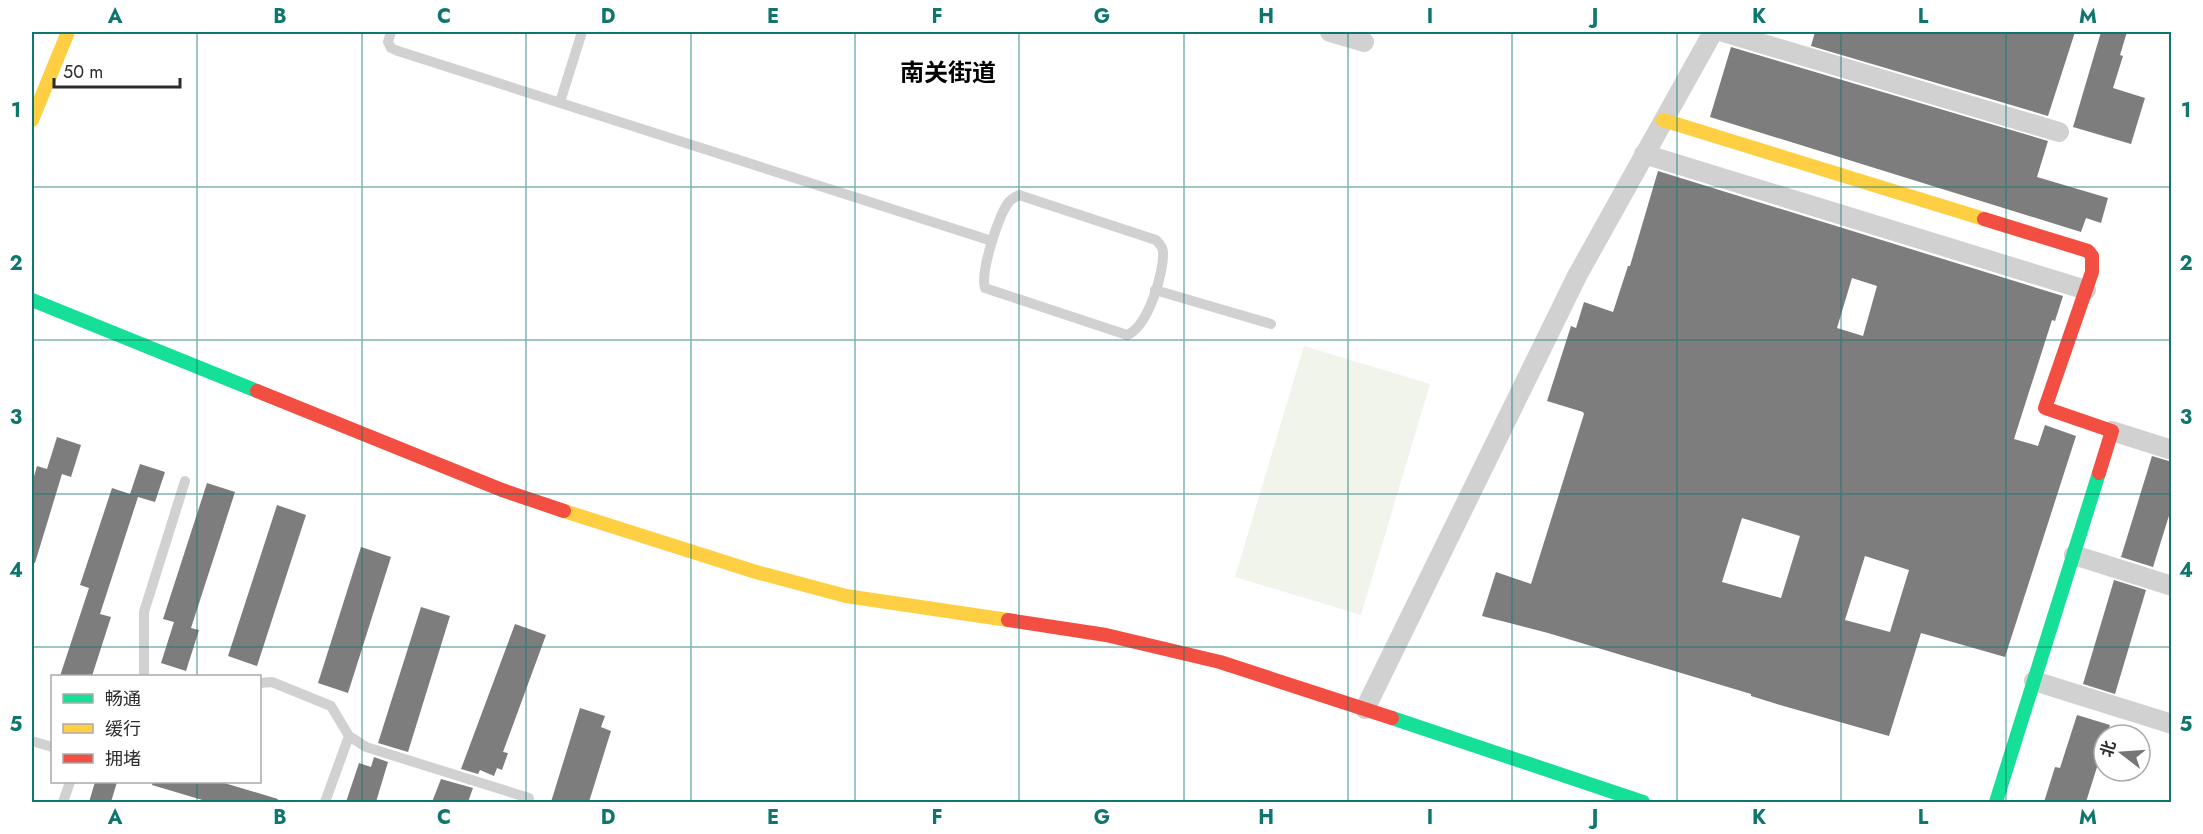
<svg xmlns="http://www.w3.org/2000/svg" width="2203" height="834" viewBox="0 0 2203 834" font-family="Jost,'Noto Sans SC',sans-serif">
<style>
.green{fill:#f0f4ea}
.building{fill:#7d7d7d;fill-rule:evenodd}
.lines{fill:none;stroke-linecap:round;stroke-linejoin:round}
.lane{stroke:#d1d1d1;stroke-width:10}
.street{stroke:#d1d1d1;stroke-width:20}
.fast{stroke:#16e098;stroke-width:14}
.slow{stroke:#ffcf43;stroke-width:14}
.jam{stroke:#f24e42;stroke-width:14}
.grid{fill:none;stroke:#0f766e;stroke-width:1.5;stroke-opacity:0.55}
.labels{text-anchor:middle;stroke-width:6;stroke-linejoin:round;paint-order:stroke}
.district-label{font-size:24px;font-weight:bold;fill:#000;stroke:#fff}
.neatline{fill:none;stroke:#0f766e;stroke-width:2}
.grid-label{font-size:20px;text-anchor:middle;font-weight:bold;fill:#0f766e}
</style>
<rect width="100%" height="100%" fill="#fff"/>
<path class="green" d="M1304,346L1430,384L1361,615L1235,577Z"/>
<path class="building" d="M1815,32H2075L2048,116L1811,46Z
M2101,32H2127L2120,55L2123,56L2113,88L2145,98L2131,144L2073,127Z
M1731,47L2048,141L2037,177L2108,198L2101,223L2086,218L2081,232L1710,117Z
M1658,171L2063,296L2055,321L2052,320L2014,439L2038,446L2045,425L2076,436L2005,657L1921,633L1889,736L1780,705L1751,696V694L1548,633L1482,616L1496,572L1531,584L1584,414L1583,412L1547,401L1571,326L1576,328L1584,302L1613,312L1628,266H1630ZM1852,278L1877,286L1863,336L1837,328ZM1742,518L1800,536L1781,598L1722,582ZM1865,556L1909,570L1890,632L1845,620Z
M57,437L81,445L71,477L62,474L35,563L32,562V483L37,466L47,469Z
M2152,456L2172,462V506L2153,567L2121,557Z
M140,464L165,472L155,502L138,497L100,614L111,617L92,676H60L89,588L80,585L112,488L130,494Z
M207,483L235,492L191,628L199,630L186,671L161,663L174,622L163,619Z
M277,505L306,515L257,666L228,656Z
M361,547L391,557L348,693L318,683Z
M2114,580L2146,590L2115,694L2083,684Z
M421,607L450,616L408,752L378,743Z
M515,624L546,635L503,752L508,753L502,770L497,768L494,776L480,770L478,774L461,769Z
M580,708L605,716L601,727L611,731L606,747L589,802H551Z
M2077,715L2110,725L2107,735H2104V745L2086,802H2044L2055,767L2060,768Z
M374,757L388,762L376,802H346L359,763L371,767Z
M441,779L473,788L468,802H432Z
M95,782H117L111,802H89Z
M153,782H221L278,799L277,802H209L152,785Z"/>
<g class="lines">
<path class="lane" d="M391,32L388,42L391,48L398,51L992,241
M560,102L582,32
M1019,195L1156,240C1159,243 1163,247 1163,252C1164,273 1148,327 1127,335L985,288C980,272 998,218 1008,203C1011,199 1015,197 1019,195Z
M1155,290L1271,324
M144,676V612L185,481
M260,683L272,682L331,706L349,736L366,747L529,798
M32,741L52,747
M63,802L70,782
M325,802L349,736"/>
<path class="street" d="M1330,32L1364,42
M1723,32L2059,132
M1644,154L2086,290
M2112,431L2172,450
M2074,555L2172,586
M2034,681L2172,724
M1365,709L1577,276L1713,32"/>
<path class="fast" d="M32,300L257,391
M1392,718L1643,802
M1996,802L2099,473"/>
<path class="slow" d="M32,120L68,32
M1663,120L1984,219
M564,511L756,572L846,596L1008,620"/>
<path class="jam" d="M1984,219L2088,251L2092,256V272L2045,408L2112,431L2099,473
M257,391L502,490L564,511
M1008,620L1106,635L1220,662L1392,718"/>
</g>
<path class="grid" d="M197,32V676M362,32V802M526,32V802M691,32V802M855,32V802M1019,32V802M1184,32V802M1348,32V802M1512,32V802M1677,32V802M1841,32V802M2006,32V802M32,187H2172M32,340H2172M32,494H2172M32,647H2172M197,782V802"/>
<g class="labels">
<g class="district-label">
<text x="948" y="81">南关街道</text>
</g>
</g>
<rect width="2203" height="834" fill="none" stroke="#ffffff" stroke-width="66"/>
<rect x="51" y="675" width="210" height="108" fill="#ffffff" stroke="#ababab" stroke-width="1.5"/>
<rect x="63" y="694" width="30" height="9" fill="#16e098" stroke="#ababab" stroke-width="1.5"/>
<text x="105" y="705" font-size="18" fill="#2c2c2c">畅通</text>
<rect x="63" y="724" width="30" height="9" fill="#ffcf43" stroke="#ababab" stroke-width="1.5"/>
<text x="105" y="735" font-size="18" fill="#2c2c2c">缓行</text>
<rect x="63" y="754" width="30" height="9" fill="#f24e42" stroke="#ababab" stroke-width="1.5"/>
<text x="105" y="765" font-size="18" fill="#2c2c2c">拥堵</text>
<g transform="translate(2122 753) rotate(287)"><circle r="28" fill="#ffffff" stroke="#ababab" stroke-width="1.5"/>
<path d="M0-4.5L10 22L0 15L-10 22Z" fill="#767676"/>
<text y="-9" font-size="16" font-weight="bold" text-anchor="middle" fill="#2c2c2c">北</text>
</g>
<path d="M54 78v9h126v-9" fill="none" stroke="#2c2c2c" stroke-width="3"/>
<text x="63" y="78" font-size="18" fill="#2c2c2c" stroke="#ffffff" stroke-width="4.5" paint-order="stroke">50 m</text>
<rect x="33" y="33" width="2137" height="768" class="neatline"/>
<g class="grid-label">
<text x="115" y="23">A</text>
<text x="280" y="23">B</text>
<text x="444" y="23">C</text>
<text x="608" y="23">D</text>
<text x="773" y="23">E</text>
<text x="937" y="23">F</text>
<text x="1102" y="23">G</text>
<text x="1266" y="23">H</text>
<text x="1430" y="23">I</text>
<text x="1595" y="23">J</text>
<text x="1759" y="23">K</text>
<text x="1923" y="23">L</text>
<text x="2088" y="23">M</text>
<text x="16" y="117">1</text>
<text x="2186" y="117">1</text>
<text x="16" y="270">2</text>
<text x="2186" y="270">2</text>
<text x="16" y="424">3</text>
<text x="2186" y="424">3</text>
<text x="16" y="577">4</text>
<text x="2186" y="577">4</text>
<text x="16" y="731">5</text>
<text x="2186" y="731">5</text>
<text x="115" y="824">A</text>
<text x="280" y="824">B</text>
<text x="444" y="824">C</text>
<text x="608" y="824">D</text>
<text x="773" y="824">E</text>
<text x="937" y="824">F</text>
<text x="1102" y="824">G</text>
<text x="1266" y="824">H</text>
<text x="1430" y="824">I</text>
<text x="1595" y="824">J</text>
<text x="1759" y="824">K</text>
<text x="1923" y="824">L</text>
<text x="2088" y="824">M</text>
</g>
</svg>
